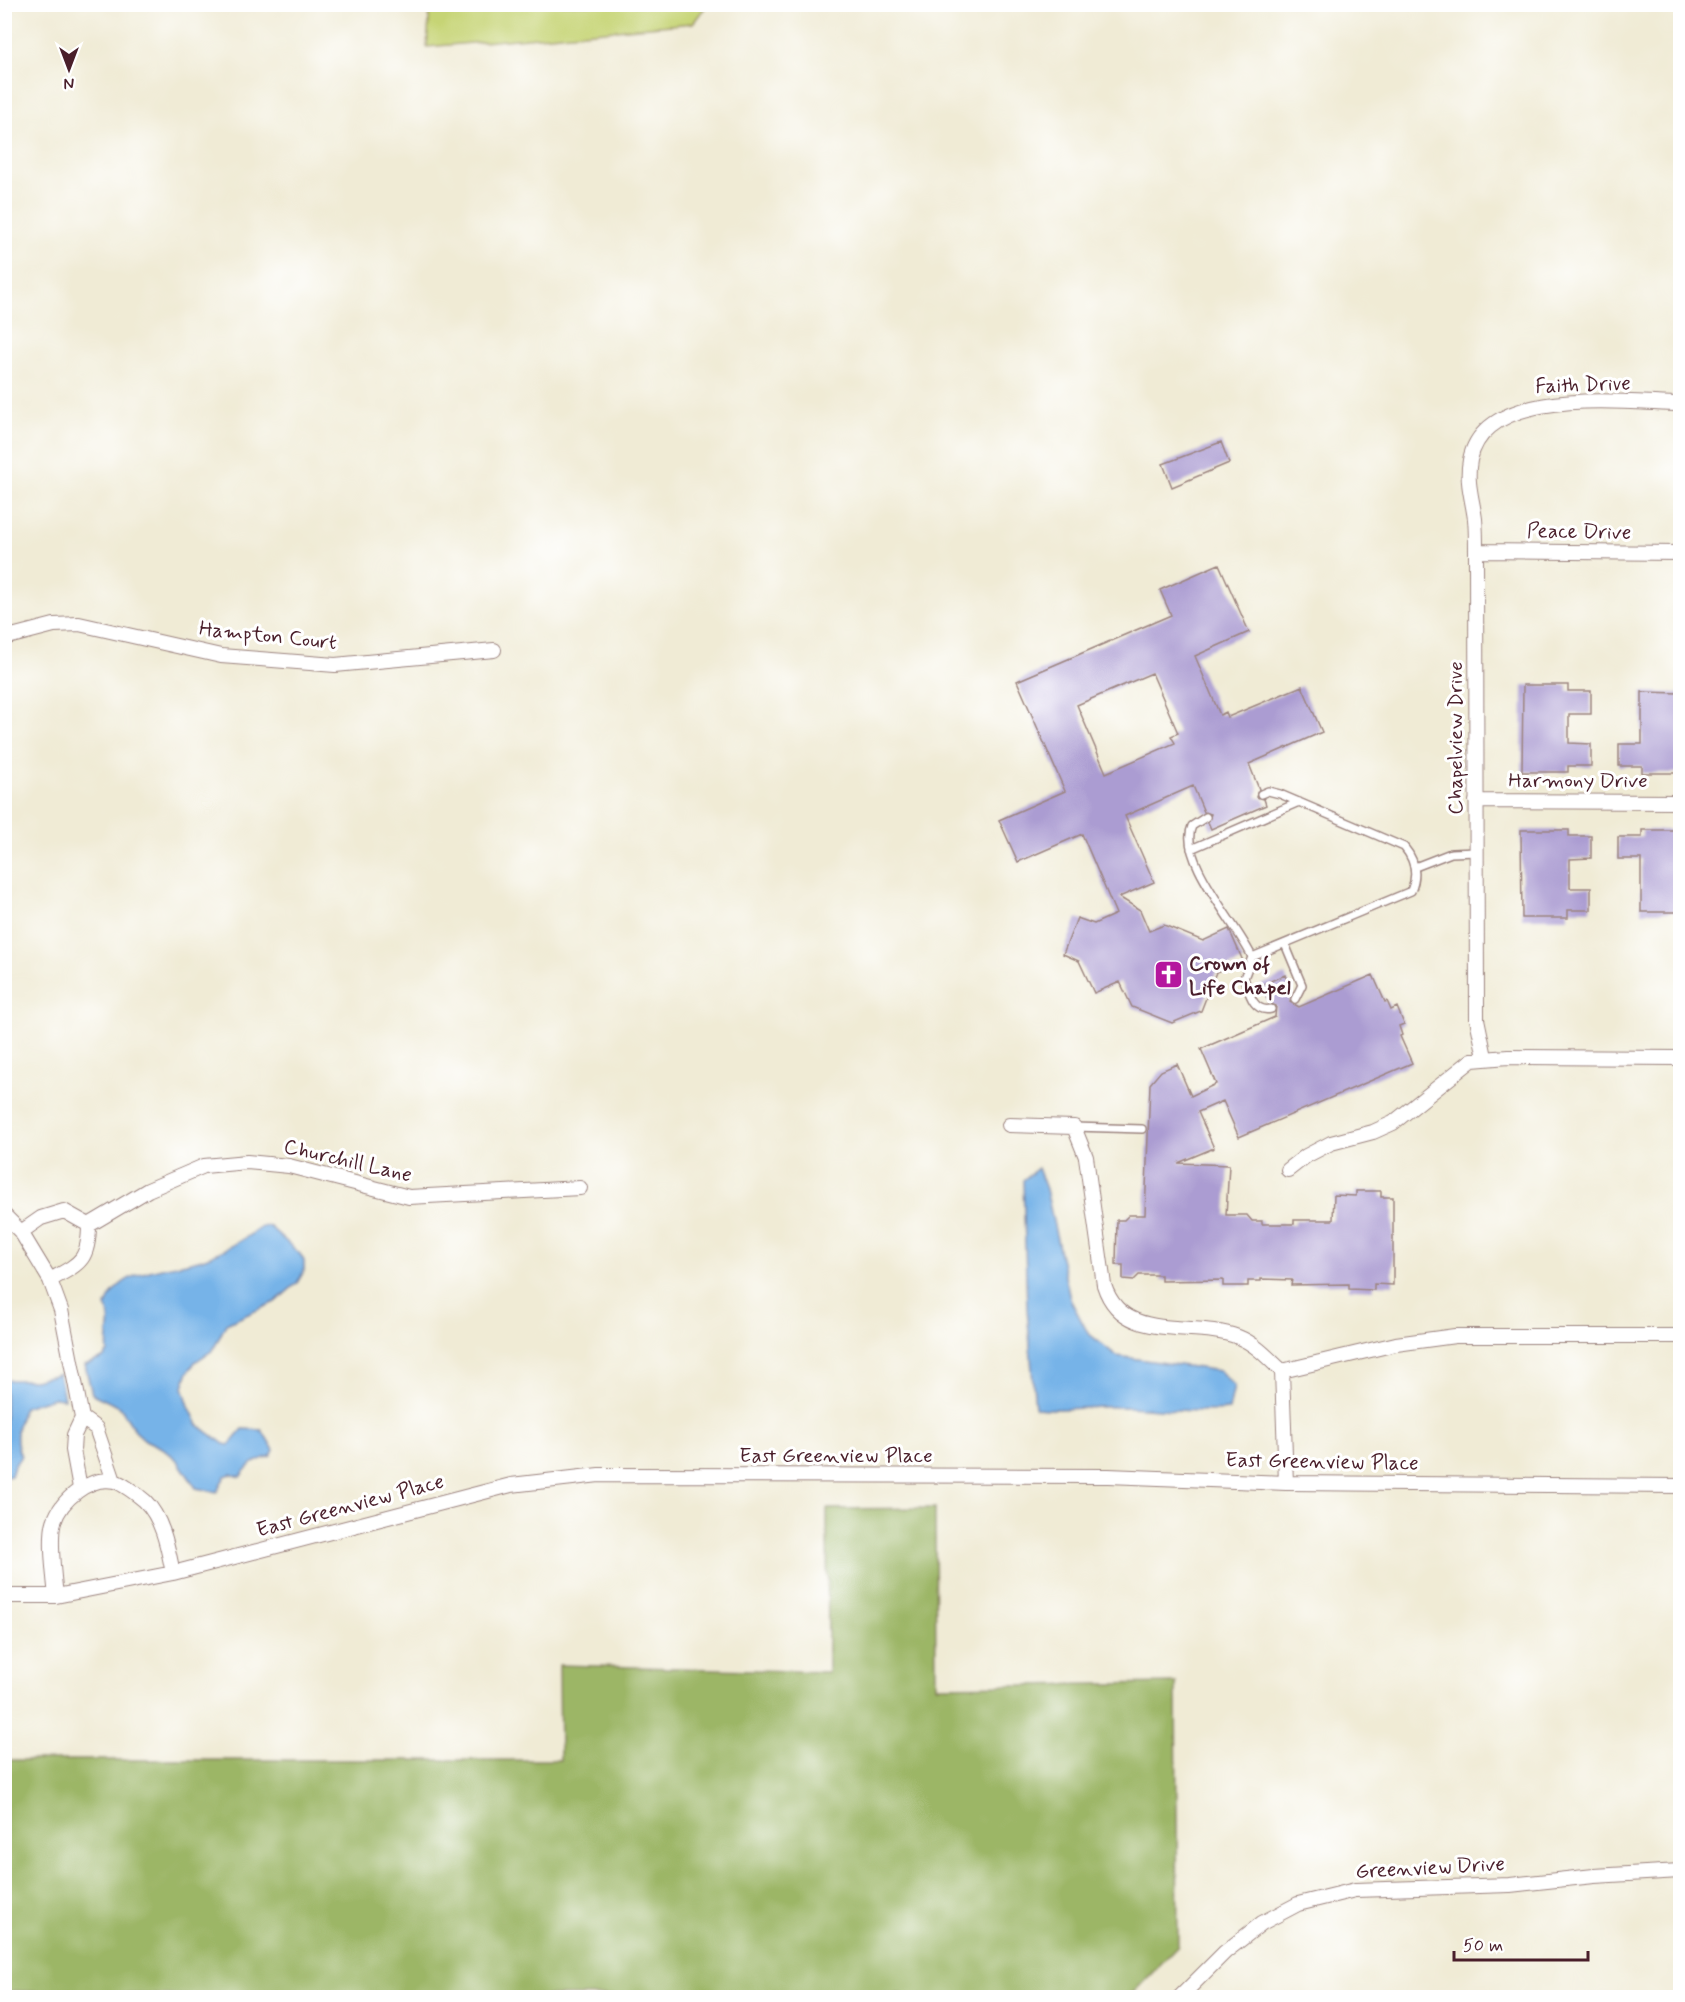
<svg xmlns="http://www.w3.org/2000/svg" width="1685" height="2002" viewBox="0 0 1685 2002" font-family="Mynerve,sans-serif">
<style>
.green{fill:#c6d475;stroke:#887a50;stroke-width:1.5}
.forest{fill:#9cb666;stroke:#736a48;stroke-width:1.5}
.water{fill:#76b3e8;stroke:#60698a;stroke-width:1.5}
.building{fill:#ab9cd2;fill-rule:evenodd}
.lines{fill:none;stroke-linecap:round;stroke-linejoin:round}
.lane-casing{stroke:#9d8580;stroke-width:10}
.street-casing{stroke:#9d8580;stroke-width:16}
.lane{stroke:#fff;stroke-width:7}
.street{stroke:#fff;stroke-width:14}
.labels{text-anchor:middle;stroke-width:6;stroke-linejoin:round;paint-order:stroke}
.street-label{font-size:21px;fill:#4a1f2b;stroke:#fff}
.poi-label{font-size:21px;font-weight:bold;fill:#4a1f2b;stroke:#fff;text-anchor:start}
</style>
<rect width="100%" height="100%" fill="#fff"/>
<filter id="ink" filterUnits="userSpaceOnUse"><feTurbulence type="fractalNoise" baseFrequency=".0167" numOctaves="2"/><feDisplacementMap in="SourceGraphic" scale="12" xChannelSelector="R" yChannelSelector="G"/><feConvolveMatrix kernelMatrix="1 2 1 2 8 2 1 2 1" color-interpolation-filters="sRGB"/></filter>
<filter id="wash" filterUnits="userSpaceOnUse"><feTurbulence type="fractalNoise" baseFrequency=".008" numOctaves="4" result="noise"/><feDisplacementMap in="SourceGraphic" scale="24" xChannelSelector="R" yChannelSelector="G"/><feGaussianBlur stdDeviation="1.35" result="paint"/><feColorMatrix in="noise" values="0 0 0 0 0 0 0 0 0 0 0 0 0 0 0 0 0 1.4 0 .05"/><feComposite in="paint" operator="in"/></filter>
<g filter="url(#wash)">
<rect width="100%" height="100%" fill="#f0ebd5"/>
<path class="green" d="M430,5V4L707,5L693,23L427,47Z"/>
<path class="forest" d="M935,1508L936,1686L1176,1683L1178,1946L1129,1997L901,1998V1994L275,1998L5,1991V1760H560L559,1665L828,1672L827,1509Z"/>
<path class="water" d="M1038,1168L1046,1189L1070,1299L1088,1333L1117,1356L1220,1371L1234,1386L1229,1410C1186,1414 1143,1405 1099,1407C1076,1408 1059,1411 1035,1408L1027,1308L1023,1180Z
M269,1226L300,1254L304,1261V1271L297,1283L275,1302L226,1324L213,1350L195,1362L187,1374L183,1387L189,1406L198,1425L224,1444L229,1445L243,1429L262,1430L274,1450L271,1456C256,1460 248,1465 240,1477L231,1474L225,1476L217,1492L196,1488L178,1461L164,1449L145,1440L135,1431L120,1407L92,1394L85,1365L103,1358L108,1352C105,1334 114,1325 106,1306C120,1265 172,1270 205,1258C225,1251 245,1238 262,1227Z
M59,1374L64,1399L53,1398L24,1407C17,1423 13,1440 21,1456L14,1466L11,1476L5,1477V1380H34Z"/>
<g id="blocks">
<path class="building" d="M1221,442L1229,463L1172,487L1163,464Z
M1219,564L1249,632L1195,656L1220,715L1226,712L1228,717L1302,686L1322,732L1249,764L1259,789L1256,797L1264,799L1266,805L1211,829L1208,822L1211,814L1204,812L1193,786L1125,816L1154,882L1119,897L1140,910L1149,931L1164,925L1203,941L1229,929L1243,961L1216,972L1201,1011L1172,1023L1132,1007L1120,982L1094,993L1079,961L1063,954L1077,918L1094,924L1116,914L1082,834L1018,862L999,820L1065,791L1017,681L1171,615L1160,590ZM1152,673L1178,733L1171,736L1175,743L1106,773L1077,705Z
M1523,685H1568V691H1591V714H1569V743L1591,744V766H1568V772H1522Z
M1642,692L1680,693V773H1642V766H1619V744H1642Z
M1521,830H1569V836H1591V858L1570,859V888H1591V910H1568V918H1522Z
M1642,830H1680V912H1641V859H1618V837H1642Z
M1285,975L1292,992L1290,1002L1299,1007L1373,975L1385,1002L1387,1001L1391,1010L1397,1007L1404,1024L1399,1026L1402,1035L1400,1036L1412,1063L1239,1137L1223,1101L1198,1112L1214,1148L1178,1163L1229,1165L1226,1215H1247L1252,1221H1262V1224H1294V1220H1333L1334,1195L1356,1196V1191H1381V1197H1393V1285L1374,1284V1290L1349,1289V1284L1291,1285L1292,1280L1261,1279V1281H1248V1286H1223V1280L1161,1281V1275H1139L1134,1280L1123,1279V1265H1116L1117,1220H1124L1129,1215H1145L1150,1084L1161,1071L1177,1064L1191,1096L1216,1084L1201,1049L1275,1017L1276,1006L1269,1003L1261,985Z"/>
</g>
</g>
<g filter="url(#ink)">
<use href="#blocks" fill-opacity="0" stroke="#9d8580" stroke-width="1.5"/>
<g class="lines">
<defs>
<path id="lane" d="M1206,817L1192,826C1177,858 1239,927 1252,957L1411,891C1418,875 1415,860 1404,847L1280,794L1268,791L1261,794
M1191,849L1299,802
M1415,867L1451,853L1477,852
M1285,944L1302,985L1295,999
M1252,957L1244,978C1249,992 1253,1013 1271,1009
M1074,1127L1142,1129"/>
<path id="street" d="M1476,551L1680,553
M4,638L54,625L79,624L221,656L335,665L494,650
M1476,801L1680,802
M1485,1057L1477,1019L1476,551C1476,540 1476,529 1475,519C1472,497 1466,482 1470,460C1485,384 1625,403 1680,404
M1009,1125L1074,1127L1086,1157L1104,1285C1123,1345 1193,1319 1238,1337C1256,1344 1269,1359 1282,1371
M1288,1170L1306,1156L1331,1143L1373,1132L1393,1123L1472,1060L1508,1057L1680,1058
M4,1215L21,1232L50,1280L61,1310L82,1418L74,1435L73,1450L80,1488
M21,1232L41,1218L64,1211L89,1225
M50,1280C79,1264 89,1261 89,1225L148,1190L204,1166L247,1162L289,1166L409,1197L580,1188
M82,1418L96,1428L114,1481
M1286,1483L1282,1371L1396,1344L1455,1336H1680
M4,1596H56L173,1573L511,1485L599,1475L1108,1476L1286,1483L1680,1486
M56,1596C54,1578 49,1538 54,1522C61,1500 89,1476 114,1481C122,1483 138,1495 145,1501C163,1519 168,1549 173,1573
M1179,1998L1225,1952L1262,1923L1298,1904L1355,1890L1510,1885L1594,1876L1680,1871"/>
</defs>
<use href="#lane" class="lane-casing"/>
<use href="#street" class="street-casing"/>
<use href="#lane" class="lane"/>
<use href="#street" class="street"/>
</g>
</g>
<defs>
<symbol id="church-square" viewBox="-11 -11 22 22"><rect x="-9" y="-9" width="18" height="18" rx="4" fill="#b5179e" stroke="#fff"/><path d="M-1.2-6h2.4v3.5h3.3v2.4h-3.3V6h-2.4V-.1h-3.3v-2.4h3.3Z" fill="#fff"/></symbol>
</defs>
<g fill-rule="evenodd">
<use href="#church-square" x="1152" y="958" width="33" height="33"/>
</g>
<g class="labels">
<g class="street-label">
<text transform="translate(1583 384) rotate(-2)" y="7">Faith Drive</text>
<text transform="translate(1579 531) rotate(1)" y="7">Peace Drive</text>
<text transform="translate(268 635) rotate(6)" y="7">Hampton Court</text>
<text transform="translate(1455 738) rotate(-90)" y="7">Chapelview Drive</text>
<text x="1578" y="787">Harmony Drive</text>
<text transform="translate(348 1160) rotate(13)" y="7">Churchill Lane</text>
<text x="836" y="1462">East Greenview Place</text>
<text transform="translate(1322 1461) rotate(1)" y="7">East Greenview Place</text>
<text transform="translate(350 1505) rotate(-15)" y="7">East Greenview Place</text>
<text transform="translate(1430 1867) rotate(-3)" y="7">Greenview Drive</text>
</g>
<g class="poi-label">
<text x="1189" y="970">Crown of<tspan x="1189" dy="24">Life Chapel</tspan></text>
</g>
</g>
<rect width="1685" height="2002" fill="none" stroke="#fff" stroke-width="24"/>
<g transform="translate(69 69) rotate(180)" stroke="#ffffff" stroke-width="4.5" paint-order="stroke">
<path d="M0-4.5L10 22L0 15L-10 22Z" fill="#4a1f2b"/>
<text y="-9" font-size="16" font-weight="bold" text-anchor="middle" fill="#4a1f2b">N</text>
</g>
<path d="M1454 1951v9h134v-9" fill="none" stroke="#4a1f2b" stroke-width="3"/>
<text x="1463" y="1951" font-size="18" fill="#4a1f2b" stroke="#ffffff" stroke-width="4.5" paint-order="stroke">50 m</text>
</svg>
